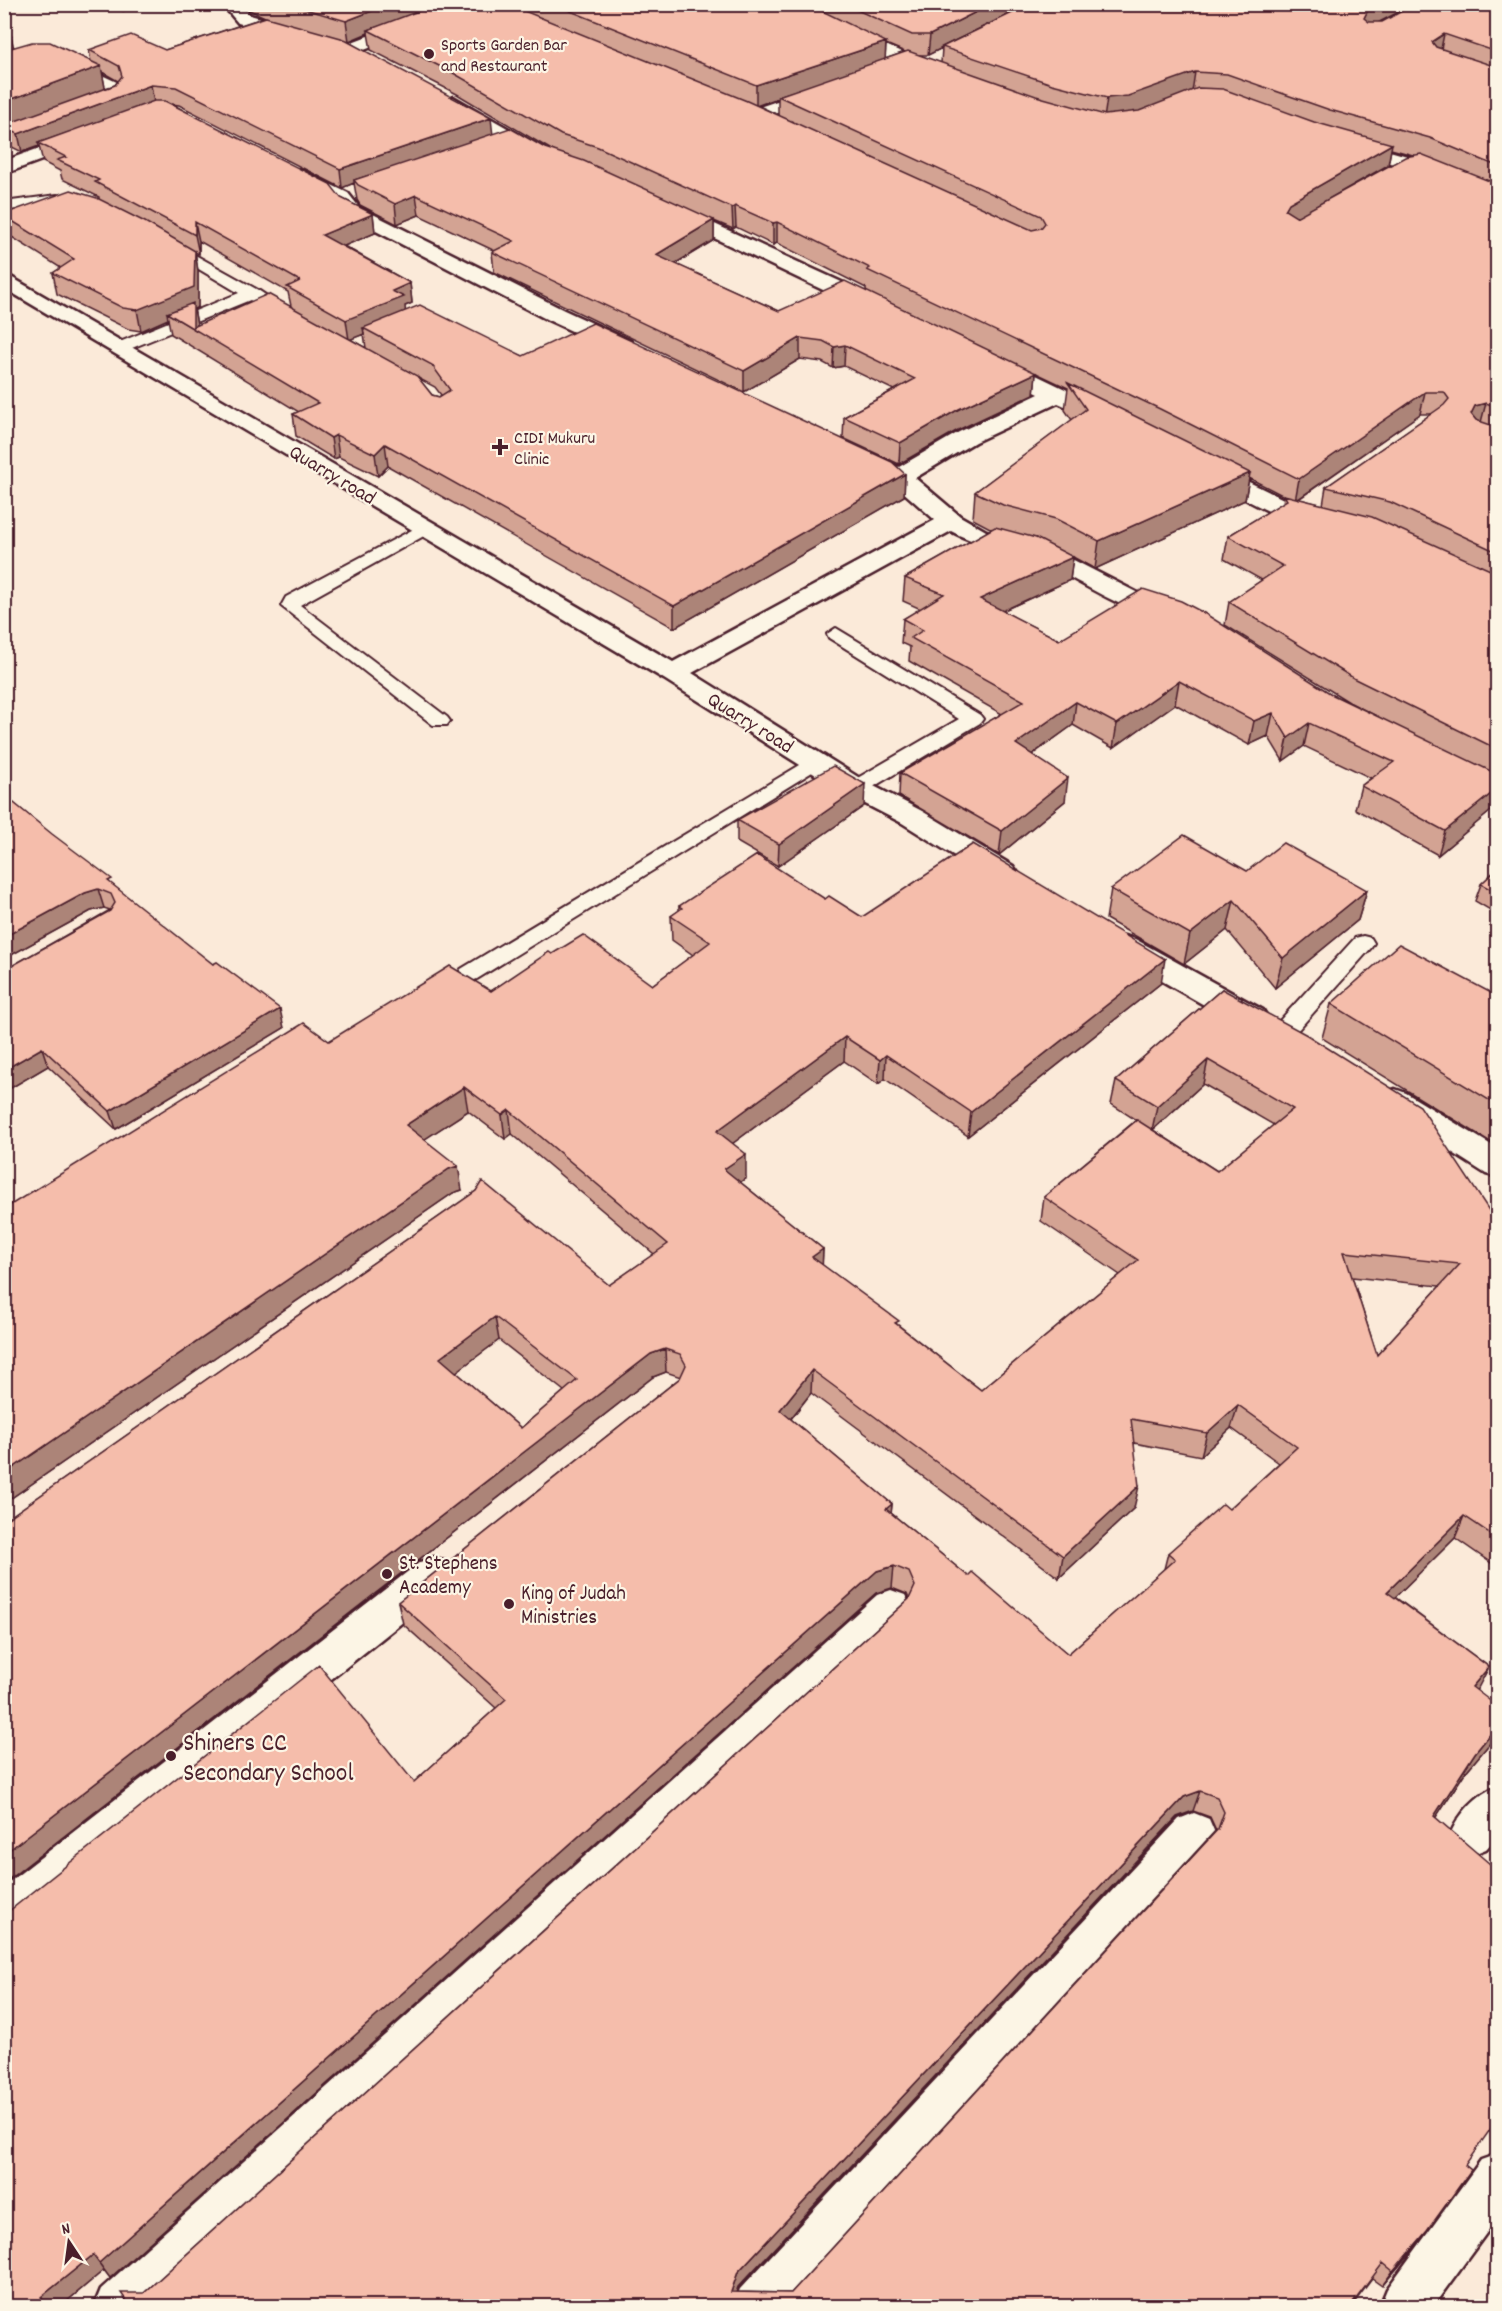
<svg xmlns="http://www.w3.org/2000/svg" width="1502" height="2311" viewBox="0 0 1502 2311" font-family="Dekko,sans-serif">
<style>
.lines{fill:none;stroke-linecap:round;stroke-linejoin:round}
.lane-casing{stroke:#4a1f2b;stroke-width:4}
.street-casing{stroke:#4a1f2b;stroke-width:5}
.lane{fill:#fcf5e5;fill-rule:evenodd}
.street{fill:#fcf5e5;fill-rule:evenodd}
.wall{fill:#d3a393;stroke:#4a1f2b;stroke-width:1.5;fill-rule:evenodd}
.shaded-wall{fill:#ac8478;stroke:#4a1f2b;stroke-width:1.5}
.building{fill:#f5bdab;stroke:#4a1f2b;stroke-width:1.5;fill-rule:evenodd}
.poi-dot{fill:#4a1f2b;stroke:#fcf5e5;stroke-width:2}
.labels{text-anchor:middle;stroke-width:4.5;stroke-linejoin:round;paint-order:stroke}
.far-poi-label{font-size:18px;fill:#4a1f2b;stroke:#fcf5e5;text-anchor:start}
.street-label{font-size:21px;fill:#4a1f2b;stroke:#fcf5e5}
.poi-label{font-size:21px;fill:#4a1f2b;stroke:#fcf5e5;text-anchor:start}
.near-poi-label{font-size:26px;fill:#4a1f2b;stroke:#fcf5e5;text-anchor:start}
</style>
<rect width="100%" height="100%" fill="#fbead9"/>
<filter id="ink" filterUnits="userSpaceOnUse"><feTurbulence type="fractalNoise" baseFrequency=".0167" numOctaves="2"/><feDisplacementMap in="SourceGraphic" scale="12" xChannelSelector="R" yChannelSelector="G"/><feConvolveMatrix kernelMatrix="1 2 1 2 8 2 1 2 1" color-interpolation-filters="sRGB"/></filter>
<g filter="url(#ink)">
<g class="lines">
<defs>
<path id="lane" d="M74,62L121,84L124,92C117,102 105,109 92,106V100L107,95L110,89L69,69V63Z
M57,195L72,198L74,201L67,205L57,203L4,211V202Z
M170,241L258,290L295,315L293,318H281L250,300L127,350H115L113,347L115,344L239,293L165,249L162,246Z
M425,523L431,524L434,528L431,532L300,605L447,717L450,721L447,725H433L281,606L286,597Z
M836,628L980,715L983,719L980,723L863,793H849L846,788L849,783L959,719L829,638L827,634Z
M815,756L822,758L825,762L822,766L477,979L469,982L461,979L458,974L461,969Z
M1363,936L1371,938L1374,943L1371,948L1289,1040L1281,1042L1273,1040L1270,1034L1273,1028L1355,938Z"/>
<path id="street" d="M222,4H240L250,15L300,29L303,33L294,38L238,23Z
M452,4H478L476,8L356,53L350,54L341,49L344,45Z
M771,4H795L939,69L941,73L932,79L925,77Z
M821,86L828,88L830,92L828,96L755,121L745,115L748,111Z
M453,97L544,149L547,153L537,159L530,157L446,107L444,103Z
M81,133L91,139L88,143L4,174V161Z
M1347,139L1425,161L1498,191V205L1411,169L1340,149L1337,145L1340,141Z
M299,169L348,193L359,207L564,310L631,341L634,346L631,351H615L548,320L345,215L334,201L292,179L289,175L292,171Z
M673,205L881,300L884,305L881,310H865L666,215L663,211L666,207Z
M4,273L673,662L935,520L892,482L857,465L853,460L857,455H873L899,467L959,432L1039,394L987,369L984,364L987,359H1003L1113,412L1117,417L1113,422L1105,424L1058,403L975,442L915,478L960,516L986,531L1052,549L1140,594L1179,607L1183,612L1179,617C1142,627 1070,573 1034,559C1006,548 977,546 951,531L692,673L866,782L922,811L1013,866L1018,873L1013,880L1003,883L993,880L902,823L846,794L664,679L4,288Z
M1208,462L1304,509L1331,515L1334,520L1331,525C1296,534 1231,490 1200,474L1196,469L1200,464Z
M1124,936L1135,939L1263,1010L1268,1018L1263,1026L1252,1029L1241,1026L1113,953L1109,946L1113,939Z
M1395,1089L1406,1093L1498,1149V1177L1486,1174L1384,1109L1379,1101L1384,1093Z
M434,1557L448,1562L453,1574L448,1586L19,1928L4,1934V1886L420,1562Z
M891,1590L905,1595L911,1607L905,1619L153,2306H94L101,2289L877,1595Z
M1498,1786V1836L1486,1849L1471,1855L1456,1849L1450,1835C1459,1814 1476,1794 1498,1786Z
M1194,1813L1209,1819L1215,1833L1209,1847L789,2306H733L740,2289L1179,1819Z
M1498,2154V2217L1433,2306H1380L1387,2289L1481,2160Z"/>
</defs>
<use href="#lane" class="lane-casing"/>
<use href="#street" class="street-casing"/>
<use href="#lane" class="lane"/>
<use href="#street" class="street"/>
</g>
<path class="wall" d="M110,4H143L123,11Z
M243,4H1030L1379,22L1497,4V806L1438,855L1355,809L1361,786L1371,778L1304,746L1283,761L1268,736L1249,745L1175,704L1113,748L1073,725L1032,755L1065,801L999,855L899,796L900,773L1002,714L909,661L910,647L901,643L903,619L921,609L903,601L905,578L992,529L973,519L975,492L1072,420L1065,410L1068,388L1036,373L1034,394L958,430L899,464L843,438L844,417L894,390L844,366L833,368L822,362L800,359L744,392L494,272L492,252L495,251L419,215L397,224L360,205L357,200L354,183L342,188L179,105L172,104L341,198L373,214L375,233L344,246L410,283L412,303L405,306V311L523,356L905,474L904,496L674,628L388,466L378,476L339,457L334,459L296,436L293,414L299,412L171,334L168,319L141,331L128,329L57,294L53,273L61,268L7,234L4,224V214L99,199V197L62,179L60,171L43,162L39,146L22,152L6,144L4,137V33L13,47L91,62L89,50H165L265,17L249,10ZM368,33L371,50L457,94L555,152L492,134L344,39L349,41ZM886,44L905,52L885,59ZM942,48L941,63L918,55H928ZM102,72L118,81L115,85L105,88ZM778,98V115L757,105ZM1391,149L1413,155L1321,204L1388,165ZM714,221L733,229L736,227L773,245L777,243L866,288V291L779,311L675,264L714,240ZM199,241L288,292L291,306L197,325L194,309L198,307V271L195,252L199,254ZM364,334L366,348L350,339ZM418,378L435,387L441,395L439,397L432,395ZM1420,414H1431L1326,487L1323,505L1299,499ZM1249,478L1284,496L1283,503L1228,536L1224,559L1262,580L1229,602L1225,625L1349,702L1382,719L1333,695L1059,640L1002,611L1070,580L1073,557L1095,569L1245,500Z
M4,795L114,886L284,1028L116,1129L48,1066L4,1092V968L10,967L110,910L104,908L91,911L4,959Z
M864,806L778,866L737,842V820Z
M1497,869V914L1475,901L1481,884Z
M1247,871L1367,890L1358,920L1275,988L1227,930L1184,964L1106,919L1111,889Z
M825,899L862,917L1161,983L968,1136L885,1079L878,1084L844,1061L733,1143L746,1178L740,1182L823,1249L822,1265L981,1390L1120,1275L1041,1221L1044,1197L1136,1120L1111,1104L1116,1081L1222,989L1496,1221L1497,1219V1567L1455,1538L1395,1597L1489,1667L1476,1690L1497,1735L1464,1774L1435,1818L1465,2165L1415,2247L1382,2286L1372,2279L1351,2307H131L144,2293L909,1599L907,1594L892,1588L876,1593L110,2278L104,2270L60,2307H4L414,1782L496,1708L403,1624L398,1602L681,1377L666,1372L653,1377L4,1883V1519L8,1518L476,1191L609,1285L654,1254L512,1134L505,1139L468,1111L424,1139L462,1190L453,1193L4,1503V1209L329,1041L491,991L552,954L652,985L693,955L672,940L671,916L679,911V906ZM1203,1084L1274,1125L1217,1171L1153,1130ZM1352,1277L1440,1286L1377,1355ZM499,1340L564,1391L521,1428L456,1372ZM811,1393L1059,1578L1134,1508V1443L1201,1456L1231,1428L1279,1463L1229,1509L1168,1553L1164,1569L1068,1654L968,1576L891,1513L892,1504L791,1419ZM1193,1811L1210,1817L1216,1830L791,2293L737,2292L738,2287L1177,1817Z
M1497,996V1146L1322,1038L1331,1004Z"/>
<path class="shaded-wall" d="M122,4H143L123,11Z
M390,4H444L368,30V33L349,41L346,21Z
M992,4H1030L942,47V48L928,55L930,35Z
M1379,4H1414L1364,30V18L1368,10Z
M1444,34L1440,54L1432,42Z
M11,36L17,62L4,65V38Z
M886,42L885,62L778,96V98L756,106V85Z
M101,66L106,93L4,127V102Z
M1195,72L1192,92L1125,117L1104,119L1107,98Z
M151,85L154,103L38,143L39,146L22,152L18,134Z
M491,118L493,136L354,180V183L342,188L340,169Z
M1392,144L1388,165L1285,224V210L1289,203Z
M416,195L419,215L397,224L395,204Z
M735,206L736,227L733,229L732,208Z
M373,214L375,233L325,254L322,235Z
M714,220V240L656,275V255Z
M195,222L199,241V254L195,235Z
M777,222V243L773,245V223Z
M195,251L198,271V307L194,309L197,324V331L167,313L168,319L141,331L137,310Z
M410,283L412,303L405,306L406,317L363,328L364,334L349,340L346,320L392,291Z
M800,338V359L744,392V371Z
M845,345L844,366L833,368L834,347Z
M1036,373L1034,394L958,430L899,464L900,443L959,409Z
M1425,392L1420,414L1295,501L1299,479Z
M1486,403L1480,426L1471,414L1475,406Z
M336,435L339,457L334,459L331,438Z
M385,444L388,466L378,476L375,454Z
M1250,473L1245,500L1095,569L1099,541Z
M905,474L904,496L674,628V606Z
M1073,557L1070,580L978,622L980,599Z
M1179,681L1175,704L1113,748L1117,724Z
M1076,702L1073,725L1013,768L1016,744Z
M1273,713L1268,736L1249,745L1254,721Z
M1309,723L1304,746L1283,761L1288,738Z
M1068,778L1065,801L999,855L1002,831Z
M865,784L864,806L778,866L779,844Z
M1497,789V806L1438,855L1445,831Z
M98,889L104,908L91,911L4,959V937L85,893Z
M1367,890L1358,920L1275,988L1283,958Z
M1234,900L1227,930L1184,964L1190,934Z
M1165,959L1161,983L968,1136L971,1112Z
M280,1009L284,1028L116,1129L110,1111Z
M845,1037L844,1061L717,1155V1131Z
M42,1048L48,1066L4,1092V1070Z
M886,1055L885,1079L878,1084L880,1060Z
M1208,1060L1203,1084L1152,1130L1157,1106Z
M464,1087L468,1111L410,1149L406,1125Z
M509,1110L512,1134L505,1139L502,1115Z
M746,1154V1178L724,1193V1169Z
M458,1166L462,1190L453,1193L4,1503V1474L449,1169Z
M823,1249L822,1273L812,1257Z
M495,1317L499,1340L444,1381L440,1358Z
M665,1349L666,1372L653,1377L4,1883V1854L651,1354Z
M812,1370L811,1393L780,1432V1410Z
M1238,1405L1231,1428L1201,1456L1207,1433Z
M1139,1486L1134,1508L1059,1578L1063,1556Z
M892,1504L890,1527L886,1509Z
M1464,1516L1455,1538L1378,1614L1387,1592Z
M894,1566L892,1588L876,1593L110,2278L99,2263L877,1571Z
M1489,1667L1478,1688L1461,1708L1472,1687Z
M1497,1726V1735L1464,1774L1423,1837L1434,1816L1475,1753Z
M1200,1791L1193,1811L1177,1817L738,2287L731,2307V2292L738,2272L1184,1797Z
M1427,2231L1415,2247L1382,2286L1393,2271Z
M93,2255L104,2270L60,2307H47L41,2297Z"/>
<path class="building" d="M288,4H390L346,21Z
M437,4H507L747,101L1032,230L1041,228L1045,223L1041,216L778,96L908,51L1036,96L1105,115L1139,111L1198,88L1223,89L1314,122L1392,144L1289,203L1285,210L1296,217L1405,157L1421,154L1497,184V407L1486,403L1475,406L1471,414L1476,420L1497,427V552L1390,502L1326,487L1444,405L1449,399L1444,392H1425L1299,479L1160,409L867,270L870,268L777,222L773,223L735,206L732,208L598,147L561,135L455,74L368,30Z
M553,4H808L886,42L756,85Z
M844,4H992L930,35H912Z
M1031,4H1379L1368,10L1364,18L1369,22H1382L1415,4H1497V52L1444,34L1432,42L1436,47L1497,67V166L1430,138L1330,110L1227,74L1195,72L1128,96L1107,98L1052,84L942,47Z
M266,17L341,38L491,118L340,169L176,87L151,85L18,134L4,127V125L115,85L122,76L119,66L89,50L131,35L165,50Z
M4,33L11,36L4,38Z
M32,42H50L101,66L4,102V50Z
M154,101H165L330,184L341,198L373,214L322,235L410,283L392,291L404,297L346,320L287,287L300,281L195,222V235L95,182L99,180L57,160L66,157L38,143Z
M510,128L545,148L584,161L714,220L656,255L779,311L845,281L1036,373L959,409L900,443L844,417L915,379L845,345L834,347L823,341L800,338L744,371L492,252L514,241L416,195L395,204L358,185L354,180Z
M71,190L97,198L145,222L195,251L194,287L137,310L123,308L53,273L74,259L4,216V214Z
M268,294L417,376L432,395L439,397L450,390L432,365L363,328L420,305L523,356L593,323L892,462L905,474L674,606L385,444L375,454L336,435L331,438L293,414L318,403L167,313L193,303V327Z
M1068,383L1250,473L1099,541L1056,519L1003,505L975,492L1086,409Z
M1284,495L1372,517L1497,573V749L1355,679L1229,602L1283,566L1228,536L1287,500Z
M995,527L1036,538L1073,557L980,599L1059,640L1143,589L1181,601L1204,613L1333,695L1497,774V789L1445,831L1361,786L1394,762L1309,723L1288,738L1273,713L1254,721L1179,681L1117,724L1076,702L1016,744L1068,778L1002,831L900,773L1024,701L911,638L923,630L903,619L944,594L905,578Z
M833,766L865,784L779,844L737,820Z
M4,795L52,834L112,879L108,881L213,964L217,962L280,1009L110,1111L42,1048L4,1070V968L10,967L110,911L115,903L111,894L98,889L85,893L4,937Z
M1184,835L1247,871L1283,843L1367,890L1283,958L1234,900L1190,934L1111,889Z
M973,844L1165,959L971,1112L886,1055L880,1060L845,1037L717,1131L746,1154L724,1169L823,1249L812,1257L899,1321L895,1323L981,1390L1138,1260L1044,1197L1137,1120L1217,1171L1293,1109L1208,1060L1157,1106L1116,1081L1222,989L1307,1035L1420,1106L1496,1221L1497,1219V1538L1464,1516L1387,1592L1489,1667L1472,1687L1497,1706V1726L1475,1753L1434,1816L1497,1870V2120L1465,2165L1471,2170L1427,2231L1393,2271L1383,2263L1350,2307H131L121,2293H144L909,1599L915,1586L909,1572L894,1566L877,1571L99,2263L93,2255L41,2297L47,2307H4V1912L9,1911L319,1665L414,1782L506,1699L398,1602L680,1378L686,1365L680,1354L665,1349L651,1354L4,1854V1519L8,1518L476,1191L482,1181L609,1285L668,1244L509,1110L502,1115L464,1087L406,1125L458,1166L449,1169L4,1474V1209L304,1023L329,1041L450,966L491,991L549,952L552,954L583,935L652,985L710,942L671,916L682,908L679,906L757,855L825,899L829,896L862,917ZM1344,1252L1460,1264L1377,1355ZM495,1317L577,1380L521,1428L440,1358ZM812,1370L1063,1556L1139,1486L1131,1419L1207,1433L1238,1405L1297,1447L1229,1509L1223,1504L1168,1553L1175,1559L1068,1654L972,1572L968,1576L886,1509L892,1504L780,1410ZM1200,1791L1217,1797L1224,1812L1218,1829L791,2293L731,2292L738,2272L1184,1797Z
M1497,869V893L1481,884Z
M1399,944L1497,996V1105L1331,1004Z"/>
</g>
<g class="poi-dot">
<circle cx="429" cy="54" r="6"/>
<path d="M497 438h6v6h6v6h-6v6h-6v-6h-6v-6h6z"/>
<circle cx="387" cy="1574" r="6"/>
<circle cx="509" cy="1604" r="6"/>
<circle cx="171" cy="1756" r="6"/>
</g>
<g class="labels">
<g class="far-poi-label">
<text x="441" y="50">Sports Garden Bar<tspan x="441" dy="21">and Restaurant</tspan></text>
<text x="514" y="443">CIDI Mukuru<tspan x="514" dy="21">Clinic</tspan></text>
</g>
<g class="street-label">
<text transform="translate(333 474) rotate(31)" y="7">Quarry road</text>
<text transform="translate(751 722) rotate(32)" y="7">Quarry road</text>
</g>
<g class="poi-label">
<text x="399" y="1569">St. Stephens<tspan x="399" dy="24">Academy</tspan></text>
<text x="521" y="1599">King of Judah<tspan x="521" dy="24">Ministries</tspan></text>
</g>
<g class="near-poi-label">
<text x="183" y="1750">Shiners CC<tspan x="183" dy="30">Secondary School</tspan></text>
</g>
</g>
<rect width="1502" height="2311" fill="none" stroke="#fcf5e5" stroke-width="24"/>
<rect x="12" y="12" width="1478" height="2287" fill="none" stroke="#4a1f2b" stroke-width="2" filter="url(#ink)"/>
<g transform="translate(69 2242) rotate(347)" stroke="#fcf5e5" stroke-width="4.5" paint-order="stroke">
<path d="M0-4.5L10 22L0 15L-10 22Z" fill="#4a1f2b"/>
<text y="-9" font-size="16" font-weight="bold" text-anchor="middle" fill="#4a1f2b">N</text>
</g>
</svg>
